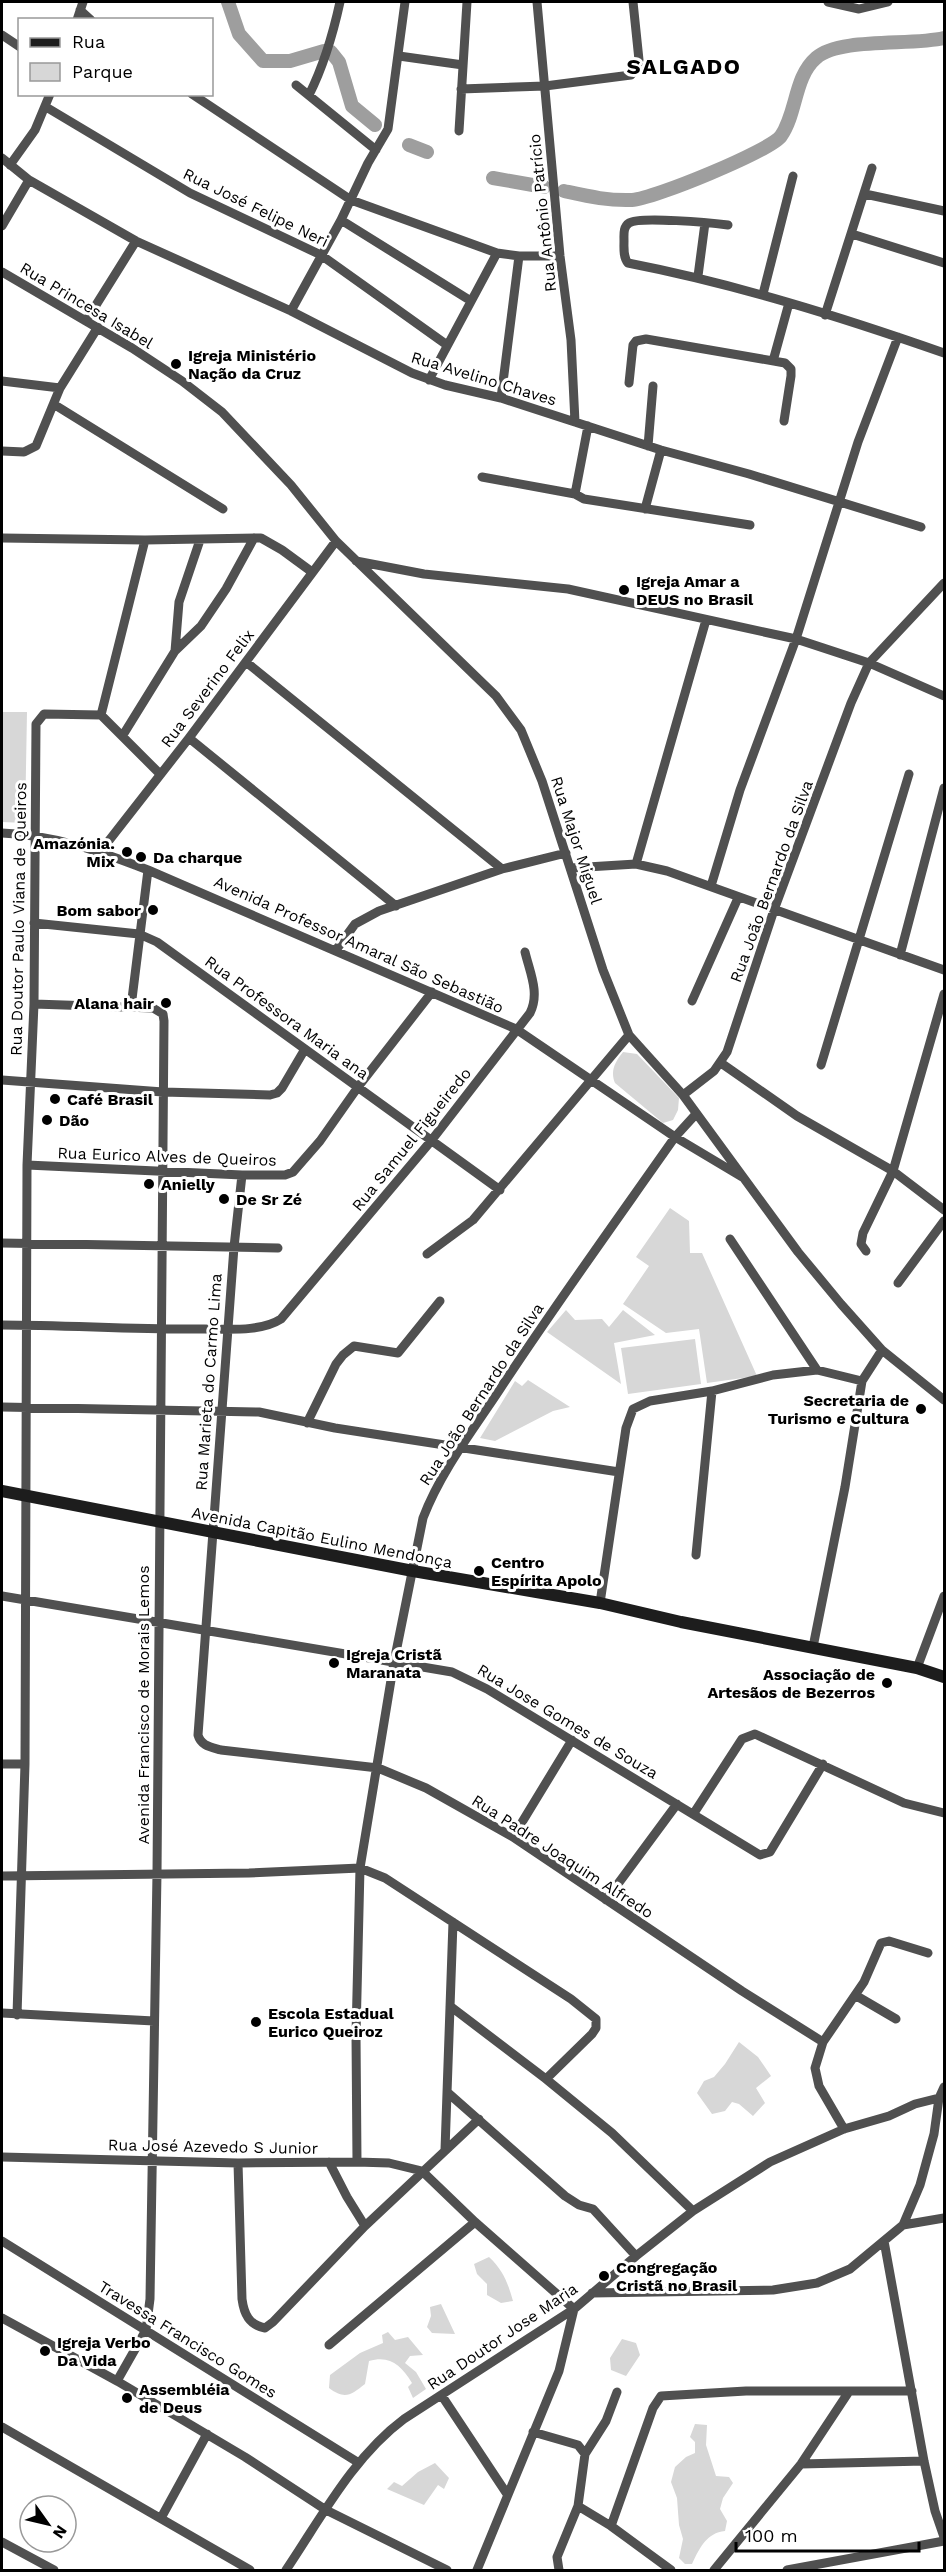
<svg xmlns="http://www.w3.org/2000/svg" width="946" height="2572" viewBox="0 0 946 2572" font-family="'Work Sans',sans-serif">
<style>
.green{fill:#d7d7d7}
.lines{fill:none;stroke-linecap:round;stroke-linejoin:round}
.canal{stroke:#9e9e9e;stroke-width:14}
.minor{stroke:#505050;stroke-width:9}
.secondary{stroke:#1d1d1d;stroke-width:12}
.poi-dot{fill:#000;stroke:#fff;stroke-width:2}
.labels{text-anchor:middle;stroke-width:6;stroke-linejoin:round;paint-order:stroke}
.street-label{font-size:16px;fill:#000;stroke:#fff}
.poi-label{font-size:16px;font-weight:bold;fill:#000;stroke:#fff;text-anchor:start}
.district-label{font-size:22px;font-weight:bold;letter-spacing:1.5px;fill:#000;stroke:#fff}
</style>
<rect width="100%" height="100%" fill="#fff"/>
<path class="green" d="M2,712H27L25,823L2,822Z
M623,1052L637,1054L679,1098L678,1110L673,1120L663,1123L615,1083C610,1071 615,1062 623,1052Z
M670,1208L689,1221L690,1253H702L757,1376L707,1383L699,1329L666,1333L623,1304L649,1266L636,1257Z
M566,1310L575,1320L602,1319L609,1327L623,1310L655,1335L614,1343L621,1384L547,1332Z
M695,1339L701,1384L628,1394L621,1348Z
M528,1380L570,1407L553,1411L495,1441L480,1438L515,1381L522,1386Z
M739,2042L758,2057L771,2076L756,2088L765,2103L753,2116L739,2104L732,2102L725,2111L712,2114L697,2093L704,2081L714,2077L725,2064Z
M489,2257C503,2270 508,2283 513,2301L501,2303L487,2295V2284L477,2274L474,2264Z
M441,2304L455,2334L432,2333L427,2327L431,2316L430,2307Z
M388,2332L395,2340L408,2337L423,2355L410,2356L405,2363L416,2372L426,2389L413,2398L408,2387L412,2383C401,2365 390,2355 369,2361L365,2384C351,2395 345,2400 329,2388L330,2375L360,2353L383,2343L382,2335Z
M622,2339L636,2343L640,2355L626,2376L611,2370L610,2358Z
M695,2424L707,2425L706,2445L716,2476L729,2477L733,2483L723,2498L720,2509L727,2521L725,2531C706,2533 699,2549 692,2564H685L679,2558L683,2539L679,2525L677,2498L671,2482L675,2467L686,2457L695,2453V2442L690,2437Z
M435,2463L449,2478L444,2489L438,2485L424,2505L387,2489L394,2482L402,2486L418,2472Z"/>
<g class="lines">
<path class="canal" d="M228,2L239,34L263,61H290L324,51
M331,52L339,62L352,106L375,125
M409,145L427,152
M493,178L544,187
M564,191C587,196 608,201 632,200C653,199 770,151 781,136C797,113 794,77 816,58C839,37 912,46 944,38"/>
<path class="minor" d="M537,2L560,256L571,340L575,422
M828,2L859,9L888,2
M80,10L91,20
M77,20L83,2
M2,35L20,47
M399,56L463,65
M296,85L376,150
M461,89L545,86L631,75L638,66L639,60L633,2
M192,94L351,200L497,253L519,256H560
M309,95C324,65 333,34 340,2
M46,107L190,193L321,255L447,345
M459,131L467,2
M2,158L29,180L136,241L291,311L412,373L445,385L501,398L661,450L749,474L921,527
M10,165L35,130L50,94
M865,194L944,211
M341,220L471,301
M728,225C712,223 639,216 629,223C623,227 624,234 624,241C624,248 623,257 628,263C736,284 841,317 944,353
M2,226L29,180
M852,234L944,263
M2,272L132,348L182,381L222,412L291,485L336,541L496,696L521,730L542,781L603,970L629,1035L683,1095L798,1252L841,1304L882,1350L944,1400
M698,276L705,223
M763,294L793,176
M291,311L341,220L368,163L388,129L405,2
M825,315L872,168
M86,321L136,241
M773,361L789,303
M429,380L497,253
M2,381L60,388
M629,383L633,345L636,341L646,339L785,363L791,369V376L784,421
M501,398L519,256
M55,405L223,509
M648,446L653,386
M2,451L24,452L36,446L60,388L98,327
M482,477L575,494L584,499L750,525
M575,494L588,426
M645,509L661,450
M2,538L145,540L261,538L282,550L312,572
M356,561L424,574L568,589L796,639L869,663L944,696
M175,651L179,602L200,540
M246,662L502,869
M101,715L145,540
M123,735L175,651L201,626L226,589L254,538
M189,738L396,906
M2,833C54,835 99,851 148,870L516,1029L675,1137L742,1177
M100,852L189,738L336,541
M636,864L706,620
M571,868L636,864L667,871L944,970
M711,886L740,790L796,639L858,442L898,337
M34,923L139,934L157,942L500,1190
M336,950L355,924L379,911L502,869L566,853
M900,955L944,788
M692,1001L738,898
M34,1004L153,1008L163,1014L164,1021L157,1873L150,2299L146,2330L117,2381
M131,1007L148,870
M721,1063L797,1116L893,1171L944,1210
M821,1065L909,774
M2,1080L163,1092L270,1095L277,1093L282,1088L305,1049
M683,1095L714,1071L727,1052L774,910L851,703L869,663L944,583
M27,1165L242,1175H285L293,1172L320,1141L358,1087L432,992
M242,1175L234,1247L198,1735C201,1746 211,1747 221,1750L378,1768L426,1788L513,1837L742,1991L823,2042
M730,1239L817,1370
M2,1243L278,1248
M866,1251L861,1244L863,1233L893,1171L944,994
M427,1254L473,1220L629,1035
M898,1283L944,1221
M2,1325C69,1325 137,1330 204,1329C228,1329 261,1332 281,1319L431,1141L530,1013C540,993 530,973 525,952
M2,1407L259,1412L335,1428L619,1472
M307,1423L336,1364L343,1355L354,1346L398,1353L440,1301
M696,1555L712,1391
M2,1596L452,1672L487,1689L760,1855L770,1852L823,1764
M600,1603L626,1428L633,1409L650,1401L712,1391L773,1375L817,1370L862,1381
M813,1647L845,1487L862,1381L882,1350
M917,1668L944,1596
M2,1764H25
M694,1813L742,1739L755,1734L904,1803L944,1813
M513,1837L572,1740
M2,1876L249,1873L360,1868L385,1878L571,1999L596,2019V2028L592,2034L546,2079
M606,1900L677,1804
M855,1995L896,2019
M450,2006L546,2079L612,2133L693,2211
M2,2013L154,2021
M17,2015L25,1764L27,1165L34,1004L36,724L44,714L101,715L160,774
M447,2092L565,2196L579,2205L593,2209L636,2256
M844,2129L819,2086L815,2068L823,2042L864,1982L881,1943L889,1941L928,1953
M445,2150L453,1922
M2,2157L238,2163L357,2162L389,2163L422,2171L475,2222L574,2309L559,2371L477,2570
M329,2162L347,2197L365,2226
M357,2162L356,2035L360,1868L394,1662L423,1518C441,1471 473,1430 500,1389C556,1304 616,1221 675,1137L696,1114
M238,2163L242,2299C244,2314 249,2325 265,2328L273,2322L365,2226L479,2119
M903,2225L944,2218
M2,2241L359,2463
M884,2241L924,2461L935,2511L944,2537
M592,2293L773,2290L817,2283L850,2269L903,2225L920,2185L934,2134L939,2098L944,2087
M2,2318L117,2381L245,2457L326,2510L447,2570
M329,2345L475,2222
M442,2396L507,2494
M2,2427L250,2570
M533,2432L578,2445L585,2454
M801,2464L924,2461
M578,2506L611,2526L671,2570
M161,2518L207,2434
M611,2526L653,2408L661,2396L746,2391H912
M2,2542L54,2570
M286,2570C321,2518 353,2457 404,2419L574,2309L636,2256L693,2211L770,2162L844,2129L889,2116L915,2104L939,2098
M559,2570L557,2557L578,2506L585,2454L606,2421L617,2392
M714,2570L801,2464L848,2393
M787,2570L944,2541"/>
<path class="secondary" d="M2,1491L413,1571L600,1603L681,1622L917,1668L944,1677"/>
</g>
<g class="poi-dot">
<circle cx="176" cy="364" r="6"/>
<circle cx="624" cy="590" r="6"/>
<circle cx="127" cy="852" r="6"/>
<circle cx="141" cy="857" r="6"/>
<circle cx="153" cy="910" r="6"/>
<circle cx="166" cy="1003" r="6"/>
<circle cx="55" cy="1099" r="6"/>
<circle cx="47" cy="1120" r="6"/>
<circle cx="149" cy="1184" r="6"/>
<circle cx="224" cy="1199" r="6"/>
<circle cx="921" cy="1409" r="6"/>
<circle cx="479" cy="1571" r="6"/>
<circle cx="334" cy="1663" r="6"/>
<circle cx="887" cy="1683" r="6"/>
<circle cx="256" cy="2022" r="6"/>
<circle cx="604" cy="2276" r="6"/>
<circle cx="45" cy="2351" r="6"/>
<circle cx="127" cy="2398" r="6"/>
</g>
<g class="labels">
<g class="street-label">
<text transform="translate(256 207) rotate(26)" y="6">Rua José Felipe Neri</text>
<text transform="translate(542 213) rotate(-96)" y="6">Rua Antônio Patrício</text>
<text transform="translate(87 305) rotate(31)" y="6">Rua Princesa Isabel</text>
<text transform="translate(484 378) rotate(17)" y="6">Rua Avelino Chaves</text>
<text transform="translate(207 688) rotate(-53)" y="6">Rua Severino Felix</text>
<text transform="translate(577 840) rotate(72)" y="6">Rua Major Miguel</text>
<text transform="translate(771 881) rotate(-70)" y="6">Rua João Bernardo da Silva</text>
<text transform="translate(18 919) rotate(-89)" y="6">Rua Doutor Paulo Viana de Queiros</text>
<text transform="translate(359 944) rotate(24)" y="6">Avenida Professor Amaral São Sebastião</text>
<text transform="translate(287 1017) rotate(36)" y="6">Rua Professora Maria ana</text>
<text transform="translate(411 1139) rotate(-51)" y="6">Rua Samuel Figueiredo</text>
<text transform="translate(167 1156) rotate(2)" y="6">Rua Eurico Alves de Queiros</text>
<text transform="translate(208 1382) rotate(-86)" y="6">Rua Marieta do Carmo Lima</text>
<text transform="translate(481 1394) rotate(-57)" y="6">Rua João Bernardo da Silva</text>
<text transform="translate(322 1537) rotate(11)" y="6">Avenida Capitão Eulino Mendonça</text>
<text transform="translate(143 1705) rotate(-90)" y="6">Avenida Francisco de Morais Lemos</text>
<text transform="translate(568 1721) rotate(31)" y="6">Rua Jose Gomes de Souza</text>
<text transform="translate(563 1856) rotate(33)" y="6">Rua Padre Joaquim Alfredo</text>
<text transform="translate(213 2146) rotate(1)" y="6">Rua José Azevedo S Junior</text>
<text transform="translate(502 2336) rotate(-34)" y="6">Rua Doutor Jose Maria</text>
<text transform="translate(188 2339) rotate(32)" y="6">Travessa Francisco Gomes</text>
</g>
<g class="poi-label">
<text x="188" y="361">Igreja Ministério<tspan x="188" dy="18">Nação da Cruz</tspan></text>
<text x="636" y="587">Igreja Amar a<tspan x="636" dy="18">DEUS no Brasil</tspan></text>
<text x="115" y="849" text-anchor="end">Amazónia.<tspan x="115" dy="18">Mix</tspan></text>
<text x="153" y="863">Da charque</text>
<text x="141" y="916" text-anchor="end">Bom sabor</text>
<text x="154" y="1009" text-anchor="end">Alana hair</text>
<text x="67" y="1105">Café Brasil</text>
<text x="59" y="1126">Dão</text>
<text x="161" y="1190">Anielly</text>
<text x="236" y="1205">De Sr Zé</text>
<text x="909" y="1406" text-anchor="end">Secretaria de<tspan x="909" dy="18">Turismo e Cultura</tspan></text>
<text x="491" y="1568">Centro<tspan x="491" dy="18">Espírita Apolo</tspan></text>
<text x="346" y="1660">Igreja Cristã<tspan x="346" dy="18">Maranata</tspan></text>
<text x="875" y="1680" text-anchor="end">Associação de<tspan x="875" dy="18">Artesãos de Bezerros</tspan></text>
<text x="268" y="2019">Escola Estadual<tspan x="268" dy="18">Eurico Queiroz</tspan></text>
<text x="616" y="2273">Congregação<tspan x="616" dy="18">Cristã no Brasil</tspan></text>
<text x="57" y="2348">Igreja Verbo<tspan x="57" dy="18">Da Vida</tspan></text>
<text x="139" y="2395">Assembléia<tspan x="139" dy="18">de Deus</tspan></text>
</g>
<g class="district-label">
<text x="684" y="74">SALGADO</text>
</g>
</g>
<rect width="946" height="2572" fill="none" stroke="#000000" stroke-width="6"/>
<rect x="18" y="18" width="195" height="78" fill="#ffffff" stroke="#999999" stroke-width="1.5"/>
<rect x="30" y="38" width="30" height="9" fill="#1d1d1d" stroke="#999999" stroke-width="1.5"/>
<text x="72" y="48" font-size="18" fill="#000000">Rua</text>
<rect x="30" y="63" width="30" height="18" fill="#d7d7d7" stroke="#999999" stroke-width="1.5"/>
<text x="72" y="78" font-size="18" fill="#000000">Parque</text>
<g transform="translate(48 2524) rotate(124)"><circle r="28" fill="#ffffff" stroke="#999999" stroke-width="1.5"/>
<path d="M0-4.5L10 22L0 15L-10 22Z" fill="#000000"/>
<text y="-9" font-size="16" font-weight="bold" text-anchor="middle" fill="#000000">N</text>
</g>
<path d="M736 2542v9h183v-9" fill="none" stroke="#000000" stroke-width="3"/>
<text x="745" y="2542" font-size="18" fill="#000000" stroke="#ffffff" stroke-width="4.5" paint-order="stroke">100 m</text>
</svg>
